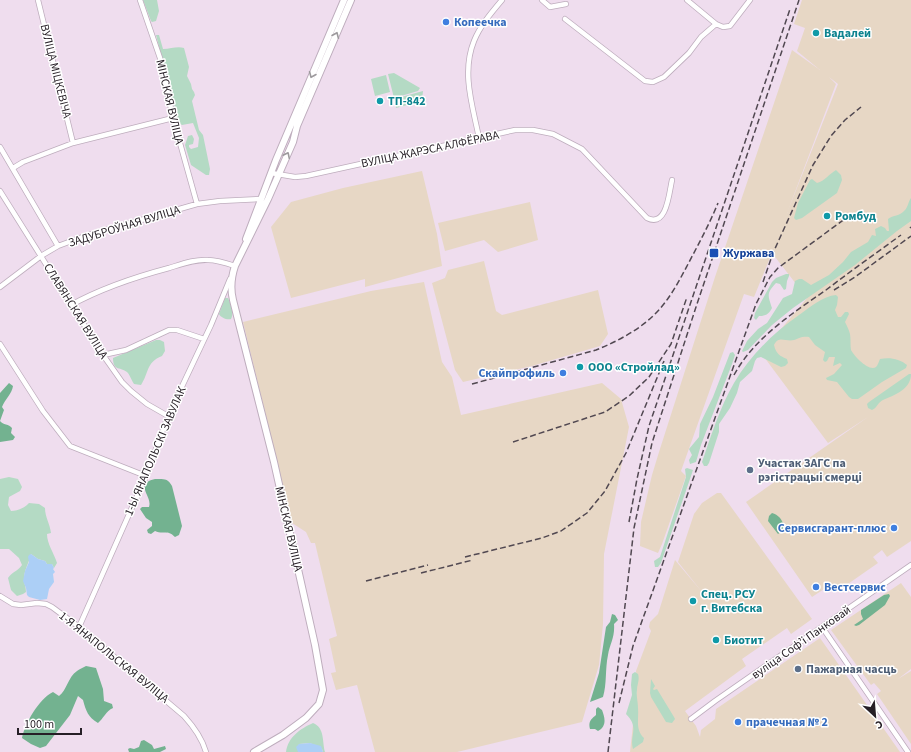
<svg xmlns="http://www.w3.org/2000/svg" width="911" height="752" viewBox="0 0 911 752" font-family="'Source Sans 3',sans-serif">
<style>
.industrial{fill:#e7d7c5;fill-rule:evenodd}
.green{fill:#b4dac4}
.forest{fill:#73b290}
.water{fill:#accff6}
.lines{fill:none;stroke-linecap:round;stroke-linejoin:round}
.minor-casing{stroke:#beadbd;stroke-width:6}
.major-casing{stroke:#beadbd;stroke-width:8}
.minor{stroke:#fff;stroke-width:4.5}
.major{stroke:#fff;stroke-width:6}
.rail{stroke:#514851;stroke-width:1.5;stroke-dasharray:6 3;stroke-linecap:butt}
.oneway{stroke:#9d9a9d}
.shop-dot{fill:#3f7fe0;stroke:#fff;stroke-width:1.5}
.culture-dot{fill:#0f9aa8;stroke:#fff;stroke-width:1.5}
.transit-dot{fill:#1a4fb4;stroke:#fff;stroke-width:1.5}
.service-dot{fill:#5c6f8a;stroke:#fff;stroke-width:1.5}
.labels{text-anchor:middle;stroke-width:3;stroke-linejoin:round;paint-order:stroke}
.shop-label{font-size:12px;font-weight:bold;fill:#366cbe;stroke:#fff;text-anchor:start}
.culture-label{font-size:12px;font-weight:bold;fill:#0d838f;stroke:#fff;text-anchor:start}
.street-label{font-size:12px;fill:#261f26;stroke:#fff}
.transit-label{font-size:12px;font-weight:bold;fill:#164399;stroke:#fff;text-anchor:start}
.service-label{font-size:12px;font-weight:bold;fill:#4e5e75;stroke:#fff;text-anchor:start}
</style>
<rect width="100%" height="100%" fill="#efddee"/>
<path class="industrial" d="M802,0H911V541L887,557L882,550L873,557L878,563L845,586L844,585L835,591L830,585L812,597L746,502L868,417L828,443L761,353L807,298L772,253L754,297L744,294L681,471L686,476L662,544L658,553L640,546L641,522L652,475L659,452L715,277L792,50L820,70L797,51L805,28L794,24ZM829,77L838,84L787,213L836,84Z
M422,171L437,234L442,266L365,287V279L291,298L271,227L291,202L343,188Z
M530,202L538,240L498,252L484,240L445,251L438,223Z
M484,261L496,311L502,315L598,290L608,334L600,346L532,366L463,382L455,370L432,283L445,278L448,270Z
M424,282L442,362L452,377L461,415L602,383L621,399L629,427L604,554L603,624L599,665L582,722L457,752H375L357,685L336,690L331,673L336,672L329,639L337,636L315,543H311L306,532L292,523L243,322L371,291Z
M717,493H721L812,619L791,634L787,628L742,659L746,666L685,711L696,726L700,737L701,730L715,719L716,709L820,638L900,752H630L637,687L636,671L651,631L649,627L650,622L658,614L675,560L702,592L678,562L694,514L702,503Z
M901,583L911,597V669L898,679L911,671V744L877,694L881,691L874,683L871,685L831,630Z"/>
<path class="green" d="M143,0H157L159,11L156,21L152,22L151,21Z
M156,35H159L163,49C171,49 177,46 184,48L189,67L187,76L191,84L192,89L194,92L195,95L192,101L199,130L203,135L210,169L209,175H206L191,165L185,145L188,136L192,135L194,139L193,144L189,145V147L191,149L198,147L199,138L193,123L182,125L179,123Z
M394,73L420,88L418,91L394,98L388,74Z
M386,75L390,92L375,96L371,79Z
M423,91L422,101L396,108L394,99Z
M836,170L841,175L842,180L837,193L802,218L796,220L794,218L798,203L810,180L812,179L817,183C825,181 829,174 836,170Z
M911,198V221L897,231L855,265L793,308L772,325L748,350L743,352L742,351L747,341L758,329L767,323L783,298L792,294L795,281L799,279H802L811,285L829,275L843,262L851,252L868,242L872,235L876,236L875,229L881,226L885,228L887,231H889L888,219C893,215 900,216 904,211C908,208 908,202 911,198Z
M786,274H789V276L787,281L786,289L784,290L780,284L776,283C766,294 768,295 772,308C769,314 766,316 759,316L756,320L754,318L755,313L772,282L776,278Z
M836,295L838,297L837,305L835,310L838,317H841L845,312H848L849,314L845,322C847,326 849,330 850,334C851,339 850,345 851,350C854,356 869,372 876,367C878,365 879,361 880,359C890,357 900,359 907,365L906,368L882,382L858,399H852L849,397L837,382L827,380L826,378L834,374L842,365L840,363L833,366L835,357H829L827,361L825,362L823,360L825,352L815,345L809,337C802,336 800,338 794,340C785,342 779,335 774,345C776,354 780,356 787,359L788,363L785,366L781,367L761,357L757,358L755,361L752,371L740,382L737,393L730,408L719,424V432L709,463L707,466H704L702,462C711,436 720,407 734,383C750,356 773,333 799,315C810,307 823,296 836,295Z
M225,298H228C231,304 234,314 231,319C227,320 221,318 219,314Z
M156,340H160L164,342L165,351L162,356C146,362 149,373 141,385L134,384C132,381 130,376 128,373C121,366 113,372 113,358Z
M733,352L735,355L732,364L701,445L696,462L690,464L689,460L692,455L689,449L699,437L700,424L713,397L730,353Z
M909,374H911C911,389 895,395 883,400C878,402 877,408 872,410L868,408L867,404L869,402Z
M687,468L693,470L690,479L661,563L658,567H655L654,561L660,557L686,477L685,469Z
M9,477L18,479L22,487L20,491L9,497L8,505L11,511C17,511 25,508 29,503L39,504L45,508C45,517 50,524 51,533L47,534C47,544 54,553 57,563L54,568L52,564H47L45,561L38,559L31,554C29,563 24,570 24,579C24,584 26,587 26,592L23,594L17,596L11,590L8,578C12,572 18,571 22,565L19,558L9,549H0V479Z
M635,672L638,674C640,680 637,684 637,690C636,696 638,702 638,708C639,720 635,729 644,738L643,742L633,749C629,735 640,728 626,714L632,695L631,685L632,674Z
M651,679L655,686L653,689L654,690L657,689L674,717L675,719L672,723L666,722L651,697L650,693Z
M313,723C325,728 322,741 325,752H323L322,749L310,743L299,744L298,752H286C288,737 300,729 313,723Z"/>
<path class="forest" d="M9,383L13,386C12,394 5,399 2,407L4,410L0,421C3,425 9,424 12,428L11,433L15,437L13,440L0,442V393Z
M155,479C163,479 168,478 172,486L182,526L179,535L175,537C167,529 163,535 155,531L151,534L148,533L147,530L152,526V522L146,518L140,509L142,507H149C153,496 133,484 155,479Z
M772,513C781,515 789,528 778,534L768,521L769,516Z
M889,594L890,596L885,605L859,625L856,626L854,625L863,619L861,614V610L884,595Z
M612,614L615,615L618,620L614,624C615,638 610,643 608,655C605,669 607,684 603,697L590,702L599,673L606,627L610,622Z
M86,666L96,668L103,689L104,701L112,704L113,708C106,711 103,719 98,723C88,717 86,711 83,700L78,696L70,715L46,746L40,748L31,744L22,738C25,723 39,699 53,692L59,696C67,690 68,677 77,671C79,669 83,668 86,666Z
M598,707L602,710C605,718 607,726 598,731L595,729H590C588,722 591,719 596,715V709Z
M144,740L152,745L154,749L165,746L166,749L160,752H129L128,749L130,748L134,749L139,747L141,741Z"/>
<path class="water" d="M31,554L38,559L45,561L47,564H52L54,568L53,569L55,572L53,574L54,582L49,589L47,599L40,600L29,597L27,595L26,588L23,581L25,571L29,562L28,557L29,555Z
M310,743L321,746L323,752H298L296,747L299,744Z"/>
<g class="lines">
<defs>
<path id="minor" d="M38,0L73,143
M140,0L160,58L173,118L197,204
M542,0L550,7L566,4
M687,0L716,24L723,27L730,26L750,0
M565,19L645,81L653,82L664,77L689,53L701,37L716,24
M479,138C473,107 461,73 474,41C480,26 491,13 502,0
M0,147L58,246
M13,168L23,162L73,143L173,118
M271,173L295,177L306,176L515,130H533L553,134L582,149L647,218C667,228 669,193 672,180
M0,191L103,355L122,382L131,391L147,404L168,416
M0,287L41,256L58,246L85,236L197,204L220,201L261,199
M71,305C102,288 135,277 169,268C182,264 195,259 208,260C217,260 226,263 235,266
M0,344L43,411L70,446L146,476
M103,355L126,350L169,330H177L204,339
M0,596L13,604L21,605L37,603L46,604L52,607L79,627L184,716C194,727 202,738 206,752
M79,627L146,476L168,416L211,325L230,279
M822,627L908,752
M691,719L715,701L911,565"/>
<path id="major" d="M246,239L276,160L344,0
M254,752L283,735L306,718L319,704L323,690L315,645L274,462L233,300C230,288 231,278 235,266L268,199L293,142L297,126L351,0"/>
</defs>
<use href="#minor" class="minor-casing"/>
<use href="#major" class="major-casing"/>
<use href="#minor" class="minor"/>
<use href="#major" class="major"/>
<path class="rail" d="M910,228L911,227
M763,282L773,253L813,165L831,136L845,120L861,107
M834,290L855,277L911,236
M734,375C754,338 793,313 826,290C851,271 876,253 901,235
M472,384L596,350C618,341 639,330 655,314C669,300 678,283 687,266C698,245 709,225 718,203
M513,442L605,412L629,396L649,377L671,344L687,297
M629,522L637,479L649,426L790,9
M465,557L542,538L561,531L587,513L605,491L626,453L664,361
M421,573L473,560
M366,581L428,565
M619,703L633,646L756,304L770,277L778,268L846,218
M608,752L634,528L652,443L696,307L799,0"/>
</g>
<defs><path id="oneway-chevron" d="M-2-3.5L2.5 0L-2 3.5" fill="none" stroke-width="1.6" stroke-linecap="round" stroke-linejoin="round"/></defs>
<g class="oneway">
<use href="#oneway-chevron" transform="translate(336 35) rotate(-67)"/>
<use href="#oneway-chevron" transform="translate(312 75) rotate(113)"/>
<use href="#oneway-chevron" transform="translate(287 155) rotate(-64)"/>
</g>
<g class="shop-dot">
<circle cx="446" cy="22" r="4"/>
<circle cx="563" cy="373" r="4"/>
<circle cx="894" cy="528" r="4"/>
<circle cx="816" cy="587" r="4"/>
<circle cx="738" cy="722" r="4"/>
</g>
<g class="culture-dot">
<circle cx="816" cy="33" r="4"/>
<circle cx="380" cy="101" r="4"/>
<circle cx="827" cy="216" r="4"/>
<circle cx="580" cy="367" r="4"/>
<circle cx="693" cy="601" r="4"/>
<circle cx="716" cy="640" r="4"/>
</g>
<rect class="transit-dot" x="709" y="248" width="10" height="10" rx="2"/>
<g class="service-dot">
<circle cx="750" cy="470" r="4"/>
<circle cx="798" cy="669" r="4"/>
</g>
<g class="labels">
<g class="shop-label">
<text x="454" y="26">Копеечка</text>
<text x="555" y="377" text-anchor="end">Скайпрофиль</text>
<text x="886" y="532" text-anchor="end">Сервисгарант-плюс</text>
<text x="824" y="591">Вестсервис</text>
<text x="746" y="726">прачечная № 2</text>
</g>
<g class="culture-label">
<text x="824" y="37">Вадалей</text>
<text x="388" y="105">ТП-842</text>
<text x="835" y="220">Ромбуд</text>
<text x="588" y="371">ООО «Стройлад»</text>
<text x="701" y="598">Спец. РСУ<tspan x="701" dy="14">г. Витебска</tspan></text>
<text x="724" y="644">Биотит</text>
</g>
<g class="street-label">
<text transform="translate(56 71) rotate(76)" y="4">ВУЛІЦА МІЦКЕВІЧА</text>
<text transform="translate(170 102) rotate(77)" y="4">МІНСКАЯ ВУЛІЦА</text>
<text transform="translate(430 149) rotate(-12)" y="4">ВУЛІЦА ЖАРЭСА АЛФЁРАВА</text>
<text transform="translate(124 226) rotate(-17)" y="4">ЗАДУБРОЎНАЯ ВУЛІЦА</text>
<text transform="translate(76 311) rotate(58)" y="4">СЛАВЯНСКАЯ ВУЛІЦА</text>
<text transform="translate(155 451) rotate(-67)" y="4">1-Ы ЯНАПОЛЬСКІ ЗАВУЛАК</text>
<text transform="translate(289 529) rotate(77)" y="4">МІНСКАЯ ВУЛІЦА</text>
<text transform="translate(801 642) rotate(-35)" y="4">вуліца Софʼі Панковай</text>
<text transform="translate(114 657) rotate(39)" y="4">1-Я ЯНАПОЛЬСКАЯ ВУЛІЦА</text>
</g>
<g class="transit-label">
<text x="723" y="257">Журжава</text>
</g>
<g class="service-label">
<text x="758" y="467">Участак ЗАГС па<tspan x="758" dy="14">рэгістрацыі смерці</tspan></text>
<text x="806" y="673">Пажарная часць</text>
</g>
</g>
<g transform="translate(875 716) rotate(154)" stroke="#ffffff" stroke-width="3" paint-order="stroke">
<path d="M0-3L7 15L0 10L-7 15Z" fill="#261f26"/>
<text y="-6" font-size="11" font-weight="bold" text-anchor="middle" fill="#261f26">С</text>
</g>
<path d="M18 728v6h63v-6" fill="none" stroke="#261f26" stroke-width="2"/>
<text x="24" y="728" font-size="12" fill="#261f26" stroke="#ffffff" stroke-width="3" paint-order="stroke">100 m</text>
</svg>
